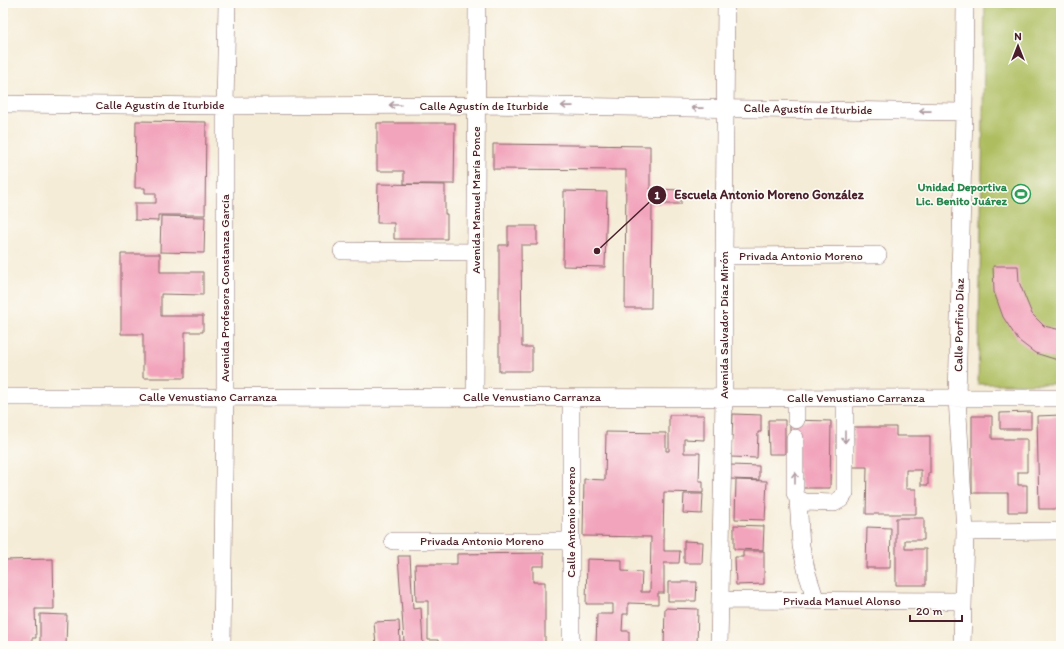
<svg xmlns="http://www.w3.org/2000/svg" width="1064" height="649" viewBox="0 0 1064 649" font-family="Itim,sans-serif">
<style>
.green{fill:#aebd5f;stroke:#7c6e45}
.building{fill:#f2a4bc}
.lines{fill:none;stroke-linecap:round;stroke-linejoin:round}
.minor-casing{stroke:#866767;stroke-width:18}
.minor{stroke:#fff;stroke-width:17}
.oneway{stroke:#ae9aa0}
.labels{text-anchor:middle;stroke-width:3;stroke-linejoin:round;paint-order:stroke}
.street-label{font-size:12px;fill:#4a1f2b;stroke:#fdfcf7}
.leisure-label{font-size:12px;font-weight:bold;fill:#27864d;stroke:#fdfcf7;text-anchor:end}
.leader{fill:none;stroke:#4a1f2b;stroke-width:1.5}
.callout-dot{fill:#4a1f2b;stroke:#fdfcf7;stroke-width:1.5}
.mark-label{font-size:12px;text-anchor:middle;font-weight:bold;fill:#fff}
.callout-label{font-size:13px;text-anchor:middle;font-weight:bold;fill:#4a1f2b;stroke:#fdfcf7;stroke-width:3;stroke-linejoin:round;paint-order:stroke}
</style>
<rect width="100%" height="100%" fill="#fdfcf7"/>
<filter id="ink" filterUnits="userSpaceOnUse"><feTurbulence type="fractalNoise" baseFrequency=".025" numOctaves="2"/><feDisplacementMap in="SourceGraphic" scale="8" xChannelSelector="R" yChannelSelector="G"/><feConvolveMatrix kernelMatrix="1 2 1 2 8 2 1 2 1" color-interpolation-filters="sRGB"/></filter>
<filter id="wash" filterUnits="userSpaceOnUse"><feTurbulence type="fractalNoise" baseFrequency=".012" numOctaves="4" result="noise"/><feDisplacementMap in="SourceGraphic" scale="16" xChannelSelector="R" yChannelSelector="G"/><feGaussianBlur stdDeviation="0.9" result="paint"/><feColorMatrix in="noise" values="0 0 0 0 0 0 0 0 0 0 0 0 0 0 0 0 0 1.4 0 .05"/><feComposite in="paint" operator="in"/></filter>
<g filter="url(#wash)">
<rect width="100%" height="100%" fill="#f5ecd7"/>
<path class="green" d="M985,3H1061V384H978Z"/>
<g id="blocks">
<path class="building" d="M136,121L206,122L205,215H158V221L135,220V203H156V193H145V188H135Z
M377,123H455L454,184H404V171H377Z
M493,144L650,146V189L681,190V204H652L651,308H625L626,170L493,169Z
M378,184L445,185V214H447V239H394V223H377Z
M564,191L607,192L605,267L563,266Z
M161,216L205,217L204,253L160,252Z
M508,226H537V245H521L522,347H532V371H499V245H508Z
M121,254H160V272H203V295L161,294V316H203V332H185V378H143V334H121Z
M993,266H1018L1019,282L1032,314L1044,326L1061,330V361L1035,353L1018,340L1003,317L994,292Z
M1031,412V429H1000V413Z
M733,414L761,415V432H758L757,458L731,457Z
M669,415H704V440L684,439V453H700L699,481H703V493L664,492L663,538H664V551H680L679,563H664V593H658V604L628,603V614H623L622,631H629V646H596L597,614H613V604H586L587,559L622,560V571L642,572L641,592H650L651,537L583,536L584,479L605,480L606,432L666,433V451H669Z
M1061,415V509H1039L1037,416Z
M972,416H992V439H1027V472H1018V485H1027V512H1008V493H972Z
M768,420H785V454H769Z
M790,420L831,421L830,488H802L790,438Z
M854,427H896V436H930V473H928V485H921V470H906V489H916V514H866L867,467H853Z
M730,465L759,466V480L730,479Z
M736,480L767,481L765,520L735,519Z
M684,494H703L702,514L683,513Z
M896,518H924V540H905V549H926V585H896Z
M734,525L764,526L763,550L734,549Z
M867,527L891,528L890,568H866Z
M684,541L703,542L702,563H684Z
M743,551H764V584L736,585L735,557H743Z
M544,553V566H533V582H545V646H439L438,640H428V601H416L415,564H457V554Z
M398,556H410L413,609L421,608L423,646H376L374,622L399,621L400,642H404Z
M53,559L54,609H35L36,638H32V646H3V560Z
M668,582H697L696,601H668Z
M665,608L698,609L697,646H664Z
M40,614L67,615L66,646H40Z"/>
</g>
</g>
<g filter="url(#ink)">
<use href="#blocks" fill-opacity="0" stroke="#866767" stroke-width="1"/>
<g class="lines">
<defs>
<path id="minor" d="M3,104L225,106L477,105L964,112
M342,251L476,252
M724,256L878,255
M3,397L1061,398
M475,397L477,3
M796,420V398
M795,438V493L798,499L805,502L834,503L841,499L845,493V398
M798,499L801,546L807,573L816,601
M965,532L1061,531
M393,541H571
M720,600L963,601
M222,646L225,397V106L227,3
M571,646V398
M719,646L724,398V256L726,3
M962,646L965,532L957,398L964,112L965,3"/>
</defs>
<use href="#minor" class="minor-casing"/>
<use href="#minor" class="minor"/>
</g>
<defs><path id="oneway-shaft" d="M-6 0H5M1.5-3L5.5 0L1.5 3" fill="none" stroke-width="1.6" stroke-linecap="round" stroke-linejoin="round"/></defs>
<g class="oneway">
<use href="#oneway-shaft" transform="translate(395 105) rotate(180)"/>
<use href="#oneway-shaft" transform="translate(567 106) rotate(-179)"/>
<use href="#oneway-shaft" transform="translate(697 108) rotate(-179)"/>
<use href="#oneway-shaft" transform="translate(925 111) rotate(-179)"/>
<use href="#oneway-shaft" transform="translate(845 437) rotate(90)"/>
<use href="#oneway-shaft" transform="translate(795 478) rotate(-90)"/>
</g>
</g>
<defs>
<symbol id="stadium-ring" viewBox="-11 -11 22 22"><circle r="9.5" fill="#fdfcf7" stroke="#2e9e5b" stroke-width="1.5"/><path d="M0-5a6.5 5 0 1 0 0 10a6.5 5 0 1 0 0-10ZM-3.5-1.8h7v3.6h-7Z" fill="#2e9e5b"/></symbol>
</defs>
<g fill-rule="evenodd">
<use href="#stadium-ring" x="1010" y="183" width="22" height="22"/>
</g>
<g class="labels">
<g class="street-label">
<text x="160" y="109">Calle Agustín de Iturbide</text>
<text x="484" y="110">Calle Agustín de Iturbide</text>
<text transform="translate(808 109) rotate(1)" y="4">Calle Agustín de Iturbide</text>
<text transform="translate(476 200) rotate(-90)" y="4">Avenida Manuel María Ponce</text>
<text x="801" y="260">Privada Antonio Moreno</text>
<text transform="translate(225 288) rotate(-90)" y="4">Avenida Profesora Constanza García</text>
<text transform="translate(724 325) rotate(-90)" y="4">Avenida Salvador Díaz Mirón</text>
<text transform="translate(959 325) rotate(-89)" y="4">Calle Porfirio Díaz</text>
<text x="208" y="401">Calle Venustiano Carranza</text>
<text x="532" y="401">Calle Venustiano Carranza</text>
<text x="856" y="402">Calle Venustiano Carranza</text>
<text transform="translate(571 522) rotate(-90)" y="4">Calle Antonio Moreno</text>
<text x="482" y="545">Privada Antonio Moreno</text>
<text x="842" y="605">Privada Manuel Alonso</text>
</g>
<g class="leisure-label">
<text x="1007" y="191">Unidad Deportiva<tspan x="1007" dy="14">Lic. Benito Juárez</tspan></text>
</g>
</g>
<path class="leader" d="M597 251L657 195"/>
<g class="callout-dot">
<circle cx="597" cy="251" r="4"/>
<circle cx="657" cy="195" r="10"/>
</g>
<g class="mark-label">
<text x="657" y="199">1</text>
</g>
<g class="callout-label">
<text x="769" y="199">Escuela Antonio Moreno González</text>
</g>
<rect width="1064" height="649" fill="none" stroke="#fdfcf7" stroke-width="16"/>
<g transform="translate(1018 46)" stroke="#fdfcf7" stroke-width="3" paint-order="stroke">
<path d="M0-3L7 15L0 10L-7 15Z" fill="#4a1f2b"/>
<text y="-6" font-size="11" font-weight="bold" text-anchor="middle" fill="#4a1f2b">N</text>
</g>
<path d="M910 615v6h52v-6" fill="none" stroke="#4a1f2b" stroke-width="2"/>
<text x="916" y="615" font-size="12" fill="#4a1f2b" stroke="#fdfcf7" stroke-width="3" paint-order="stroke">20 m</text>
</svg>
